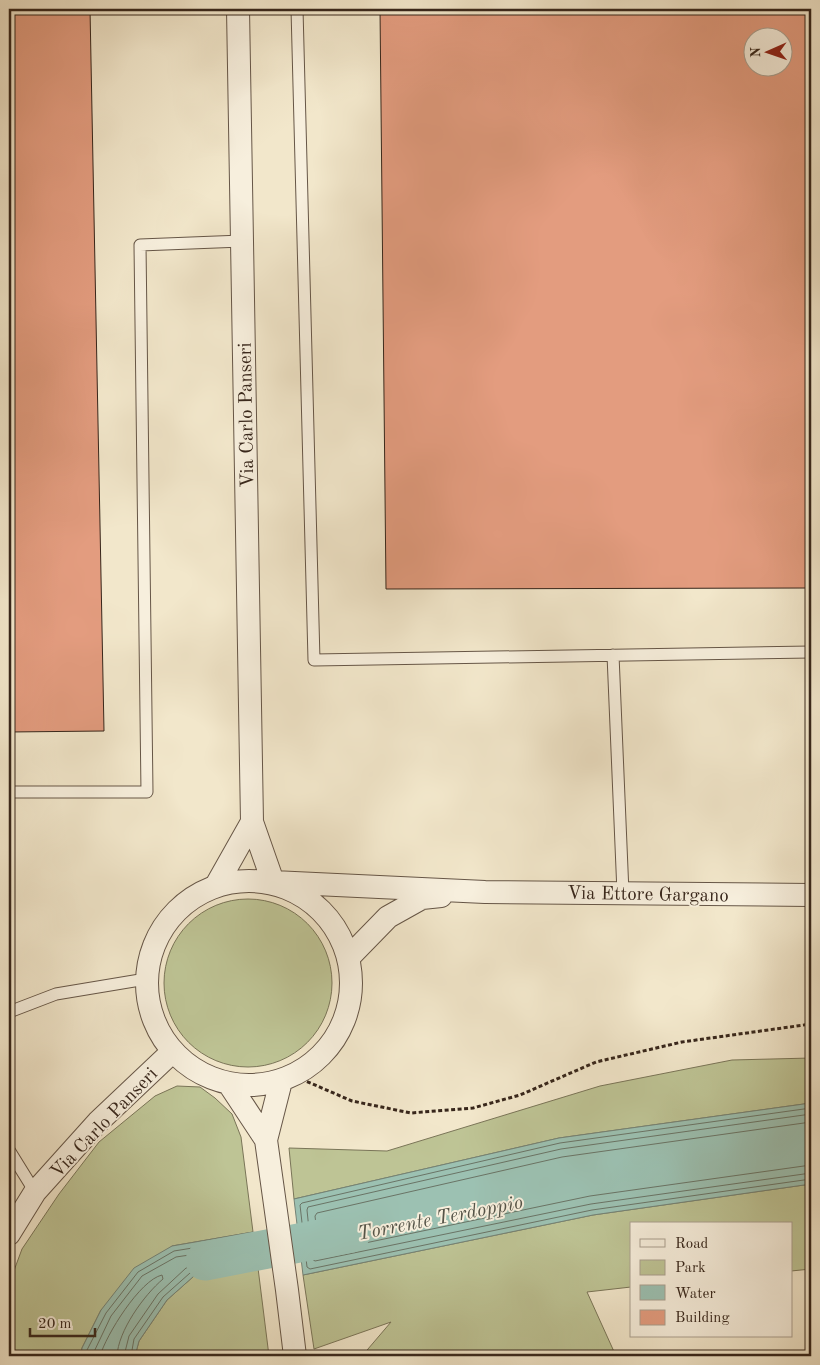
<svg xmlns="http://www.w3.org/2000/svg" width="820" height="1365" viewBox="0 0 820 1365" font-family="'Old Standard TT',serif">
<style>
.green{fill:#bec495;stroke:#7a7558}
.water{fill:#9cc1b2;stroke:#748376}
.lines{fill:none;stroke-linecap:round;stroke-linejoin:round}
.shore{stroke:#6a7466;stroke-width:1}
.river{stroke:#9cc1b2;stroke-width:39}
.building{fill:#e39c7f;stroke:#37261b;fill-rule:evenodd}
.lane-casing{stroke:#665647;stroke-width:13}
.street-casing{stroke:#665647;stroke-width:24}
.path{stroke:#37261b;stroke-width:3;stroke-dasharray:4 2.5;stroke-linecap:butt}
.lane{stroke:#f7efdd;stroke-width:11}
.street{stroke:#f7efdd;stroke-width:22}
.labels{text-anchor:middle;stroke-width:4;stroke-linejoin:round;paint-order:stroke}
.street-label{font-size:19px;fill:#37261b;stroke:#f7efdd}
.water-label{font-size:20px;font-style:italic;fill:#555448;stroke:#f7efdd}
</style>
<rect width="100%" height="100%" fill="#f2e7cb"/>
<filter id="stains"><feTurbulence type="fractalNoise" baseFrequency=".004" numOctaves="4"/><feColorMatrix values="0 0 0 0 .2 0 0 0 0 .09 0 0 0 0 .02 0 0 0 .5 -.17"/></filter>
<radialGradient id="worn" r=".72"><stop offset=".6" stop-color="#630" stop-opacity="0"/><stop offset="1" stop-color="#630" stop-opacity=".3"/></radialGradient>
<path class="green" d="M164 983a84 84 0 1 1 168 0a84 84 0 1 1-168 0Z
M811,1058V1103L559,1138L294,1199L289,1148L387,1151L600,1086L732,1060Z
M177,1086L200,1087L215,1098L232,1114L241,1137L253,1232L172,1246L101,1310L82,1348L81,1356H9V1284L22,1249L59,1194L99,1142L155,1096Z
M811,1184V1269L791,1271V1224H631V1287L587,1292L616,1356H362L391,1322L314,1349L303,1275L593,1215Z
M258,1268L269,1356H135L139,1341L167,1300L194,1276Z"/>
<path class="water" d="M811,1103V1184L593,1215L303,1275L294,1199L559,1138Z
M253,1232L258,1268L194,1276L167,1300L139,1341L135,1356H81L82,1348L101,1310L134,1268L172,1246Z"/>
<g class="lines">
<path class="shore" d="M811,1108L560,1143L302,1203L300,1205L307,1267L310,1269L592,1210L811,1179
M811,1114L561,1149L308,1207L307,1210L312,1259L315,1261L591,1204L811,1173
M811,1122L562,1157L317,1213L315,1216L319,1250L322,1252L590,1196L811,1165
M86,1356L87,1350L106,1313L138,1272L174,1251L248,1239L252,1261L251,1264L209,1268L190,1273L163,1297L134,1339L131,1356
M92,1356L111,1316L142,1276L176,1257L243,1247L245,1256L243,1258L207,1262L186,1268L158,1294L129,1336L124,1356
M100,1356C106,1335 140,1280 162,1275L163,1279C144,1295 118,1331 117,1356"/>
<path class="river" d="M205,1261L351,1233"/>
</g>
<path class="building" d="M9,9H90L104,731L9,732Z
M380,9H811V588L386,589ZM752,38H782V68H752Z"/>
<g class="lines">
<defs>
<path id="lane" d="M297,9L314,660L811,652
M613,655L623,893
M9,792H147L140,245L242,241
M9,1012L56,994L146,979
M9,1150L35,1192"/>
<path id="street" d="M238,9L252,822L273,882L485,892L811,895
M147 983a102 102 0 1 1 204 0a102 102 0 1 1-204 0Z
M217,884L252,822
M349,957L388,917L422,898L441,896
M281,1081L266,1140L287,1290L295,1356
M229,1084L266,1140
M9,1234L35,1192L98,1122L172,1052"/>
</defs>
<use href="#lane" class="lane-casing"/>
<use href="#street" class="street-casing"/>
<path class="path" d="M301,1079L352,1101L411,1113L473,1108L520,1095L596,1062L682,1042L811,1024"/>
<use href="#lane" class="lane"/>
<use href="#street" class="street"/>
</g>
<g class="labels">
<g class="street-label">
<text transform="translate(245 415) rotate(-91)" y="7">Via Carlo Panseri</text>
<text transform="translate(648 893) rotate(1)" y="7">Via Ettore Gargano</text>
<text transform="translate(103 1122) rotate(-46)" y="7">Via Carlo Panseri</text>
</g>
<g class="water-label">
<text transform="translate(440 1217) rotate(-11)" y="7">Torrente Terdoppio</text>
</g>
</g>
<rect width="820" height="1365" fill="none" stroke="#f2e7cb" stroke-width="30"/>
<rect x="10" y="10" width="800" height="1345" fill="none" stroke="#37261b" stroke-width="2.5"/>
<rect x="15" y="15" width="790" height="1335" fill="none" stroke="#37261b"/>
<rect x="630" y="1222" width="162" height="115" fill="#f7efdd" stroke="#aa9f8f"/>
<rect x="640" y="1239" width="25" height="8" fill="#f7efdd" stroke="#aa9f8f"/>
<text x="675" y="1248" font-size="15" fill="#37261b">Road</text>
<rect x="640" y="1260" width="25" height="15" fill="#bec495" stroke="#aa9f8f"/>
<text x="675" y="1272" font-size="15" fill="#37261b">Park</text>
<rect x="640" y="1285" width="25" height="15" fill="#9cc1b2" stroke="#aa9f8f"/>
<text x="675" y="1298" font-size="15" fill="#37261b">Water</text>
<rect x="640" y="1310" width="25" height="15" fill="#e39c7f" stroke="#aa9f8f"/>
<text x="675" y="1322" font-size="15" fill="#37261b">Building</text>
<g transform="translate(768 52) rotate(268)"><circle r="24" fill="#f7efdd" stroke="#aa9f8f"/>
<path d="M0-4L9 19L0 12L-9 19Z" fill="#8f2418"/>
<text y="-8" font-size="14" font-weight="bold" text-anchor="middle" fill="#37261b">N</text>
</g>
<path d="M30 1328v8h65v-8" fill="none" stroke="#37261b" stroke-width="2.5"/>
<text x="38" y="1328" font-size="15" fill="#37261b" stroke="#f7efdd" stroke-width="4" paint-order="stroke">20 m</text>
<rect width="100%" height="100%" filter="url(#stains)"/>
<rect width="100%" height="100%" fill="url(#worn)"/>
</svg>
